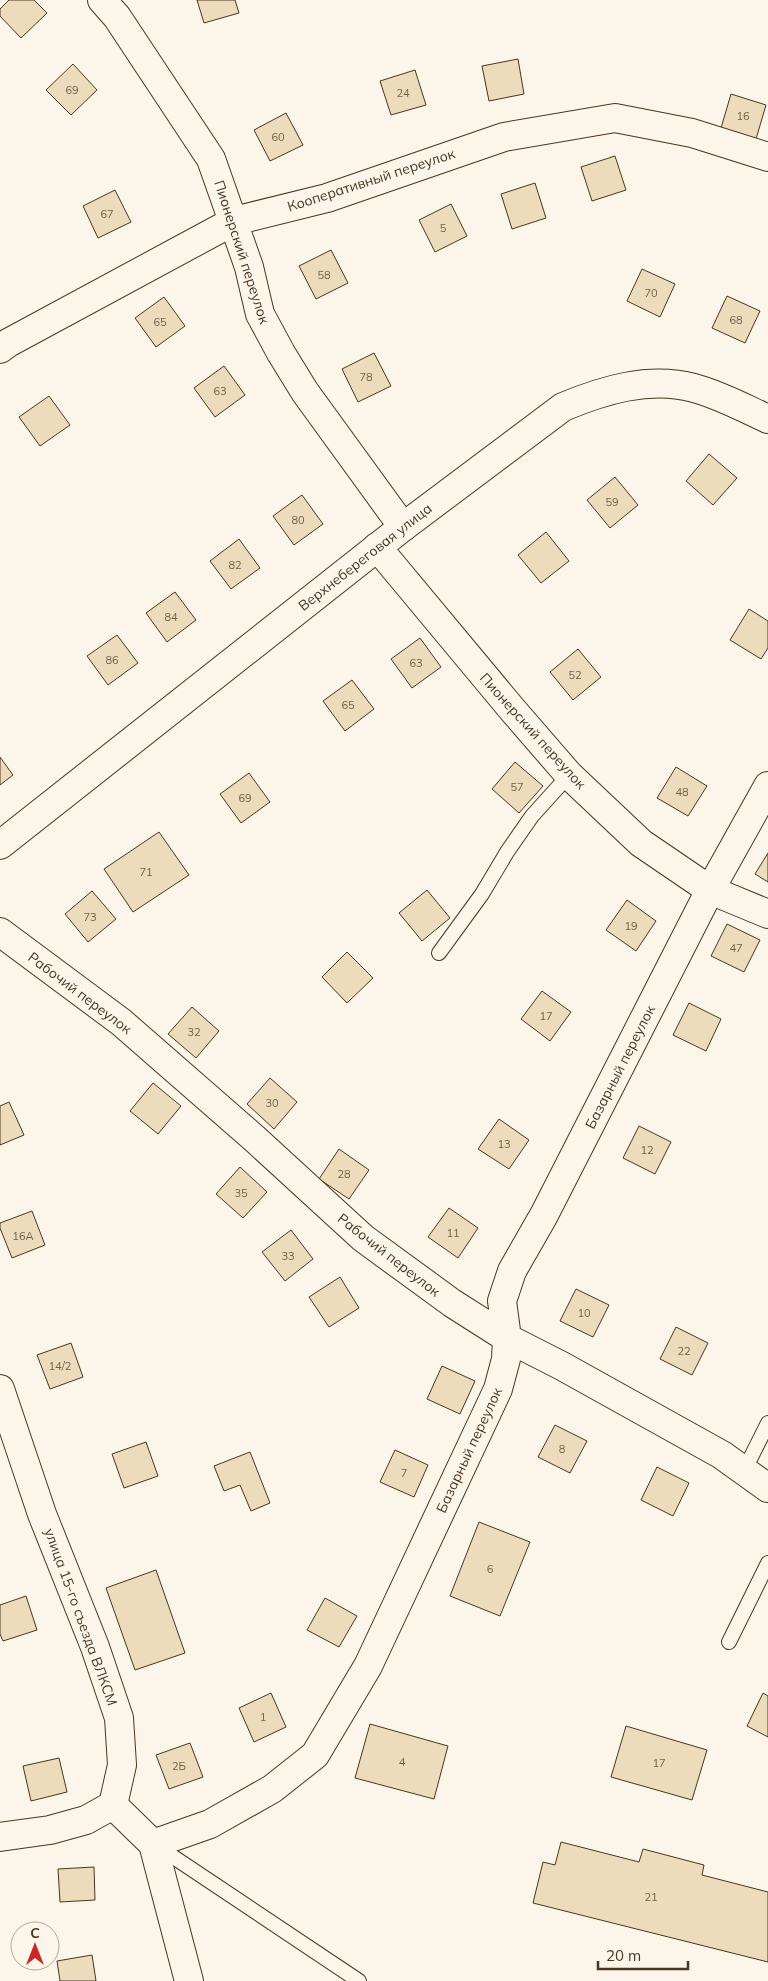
<svg xmlns="http://www.w3.org/2000/svg" width="768" height="1981" viewBox="0 0 768 1981" font-family="Mulish,sans-serif">
<style>
.building{fill:#ecdcbc;stroke:#4a3520}
.lines{fill:none;stroke-linecap:round;stroke-linejoin:round}
.lane-casing{stroke:#4a3520;stroke-width:16}
.street-casing{stroke:#4a3520;stroke-width:30}
.secondary-casing{stroke:#4a3520;stroke-width:30}
.lane{stroke:#fbf6e9;stroke-width:14}
.street{stroke:#fbf6e9;stroke-width:28}
.secondary{stroke:#fbf6e9;stroke-width:28}
.labels{text-anchor:middle;stroke-width:4;stroke-linejoin:round;paint-order:stroke}
.number-label{font-size:11px;fill:#725f47}
.street-label{font-size:14px;fill:#4a3520;stroke:#fbf6e9}
</style>
<rect width="100%" height="100%" fill="#fbf6e9"/>
<path class="building" d="M9,0H34L47,13L21,38L0,16V9Z
M197,0H235L239,13L204,23Z
M518,59L524,94L489,101L482,66Z
M73,64L97,90L71,115L46,90Z
M415,70L426,105L391,115L380,81Z
M731,94L766,105L756,139L721,128Z
M286,113L303,145L270,161L254,130Z
M615,156L626,190L592,201L581,167Z
M535,183L546,218L512,229L501,194Z
M115,190L131,222L98,238L83,206Z
M451,204L467,236L435,252L419,220Z
M331,250L348,283L316,299L299,266Z
M642,269L675,284L660,317L627,301Z
M727,296L760,311L745,343L712,328Z
M164,297L185,326L156,347L135,318Z
M374,353L391,386L358,402L342,369Z
M224,366L245,395L215,417L194,388Z
M49,396L70,425L40,446L19,417Z
M709,454L737,478L713,505L686,481Z
M615,477L638,505L610,528L587,500Z
M302,495L323,524L294,545L273,516Z
M546,532L569,561L541,583L518,555Z
M239,539L260,568L231,589L210,561Z
M175,592L196,620L167,642L146,613Z
M749,609L768,621V648L761,659L730,640Z
M117,635L138,663L108,685L87,656Z
M420,638L441,667L412,688L391,659Z
M578,649L601,677L573,700L550,672Z
M352,680L374,709L345,731L323,701Z
M0,757L13,775L0,785Z
M515,762L543,786L519,813L492,789Z
M676,767L707,786L688,816L657,798Z
M249,773L270,802L241,823L220,794Z
M159,832L189,875L133,912L104,869Z
M768,853V882L755,874Z
M427,890L450,918L422,941L399,913Z
M92,891L116,919L88,942L65,914Z
M627,900L656,921L636,951L606,930Z
M727,924L760,940L744,972L711,956Z
M347,952L373,978L347,1003L322,977Z
M542,991L571,1012L550,1041L521,1019Z
M689,1003L721,1019L706,1051L673,1035Z
M192,1007L219,1031L196,1058L168,1034Z
M270,1078L297,1102L274,1129L247,1104Z
M153,1083L181,1106L158,1134L130,1111Z
M9,1102L24,1135L0,1145V1106Z
M499,1119L529,1140L509,1169L478,1149Z
M639,1126L671,1142L655,1174L623,1158Z
M339,1149L369,1170L349,1199L319,1179Z
M240,1167L267,1192L243,1218L216,1194Z
M449,1208L478,1228L458,1258L428,1237Z
M32,1211L45,1245L12,1258L0,1228V1223Z
M291,1230L313,1259L285,1281L262,1252Z
M340,1277L359,1308L329,1327L309,1297Z
M576,1289L609,1305L593,1337L560,1321Z
M676,1327L708,1343L692,1375L660,1359Z
M71,1343L83,1377L50,1389L37,1355Z
M442,1366L475,1381L460,1414L427,1399Z
M555,1425L587,1441L570,1473L538,1457Z
M146,1442L158,1476L124,1488L112,1454Z
M395,1450L428,1465L414,1497L380,1482Z
M250,1452L270,1503L251,1511L240,1485L224,1491L214,1466Z
M657,1467L689,1483L673,1516L641,1500Z
M479,1522L530,1542L500,1616L450,1596Z
M156,1570L185,1653L135,1670L106,1588Z
M26,1596L37,1630L3,1641L0,1634V1605Z
M325,1598L357,1616L339,1647L307,1630Z
M271,1693L286,1727L254,1742L239,1708Z
M763,1693L768,1696V1737L747,1726Z
M370,1724L448,1746L434,1799L355,1778Z
M626,1726L707,1750L692,1800L611,1777Z
M190,1743L203,1777L169,1789L156,1755Z
M59,1758L67,1792L31,1801L23,1766Z
M561,1842L639,1862L643,1849L704,1865L702,1875L768,1892V1962L533,1903L543,1862L555,1865Z
M94,1867L95,1900L60,1902L58,1869Z
M92,1955L96,1981H60L57,1961Z"/>
<g class="lines">
<defs>
<path id="lane" d="M439,953L482,894L507,852L532,816L569,775
M744,1471L768,1423
M729,1642L768,1563
M154,1844L359,1981"/>
<path id="street" d="M102,0L117,17L211,159L249,267L260,314L281,353L305,392L403,527
M0,349L8,343L234,221L327,198L504,137L615,118L692,133L768,157
M377,547L511,708L569,775L641,843L710,890L768,914
M0,932L121,1022L255,1139L363,1238L452,1303L507,1338L562,1366L722,1455L768,1488
M113,1805L153,1844L189,1981
M153,1844L210,1824L272,1789L315,1755L368,1666L498,1389L506,1359L507,1338L502,1301L512,1271L544,1215L710,890L768,786"/>
<path id="secondary" d="M0,845L403,527L563,407C604,390 649,376 694,388C720,395 744,408 768,419
M0,1389L42,1514L95,1647L119,1718L122,1765L113,1805L86,1820L50,1830L0,1837"/>
</defs>
<use href="#lane" class="lane-casing"/>
<use href="#street" class="street-casing"/>
<use href="#secondary" class="secondary-casing"/>
<use href="#lane" class="lane"/>
<use href="#street" class="street"/>
<use href="#secondary" class="secondary"/>
</g>
<g class="labels">
<g class="number-label">
<text x="72" y="94">69</text>
<text x="403" y="97">24</text>
<text x="743" y="120">16</text>
<text x="278" y="141">60</text>
<text x="107" y="218">67</text>
<text x="443" y="232">5</text>
<text x="324" y="279">58</text>
<text x="651" y="297">70</text>
<text x="736" y="324">68</text>
<text x="160" y="326">65</text>
<text x="366" y="381">78</text>
<text x="220" y="395">63</text>
<text x="612" y="506">59</text>
<text x="298" y="524">80</text>
<text x="235" y="569">82</text>
<text x="171" y="621">84</text>
<text x="112" y="664">86</text>
<text x="416" y="667">63</text>
<text x="575" y="679">52</text>
<text x="348" y="709">65</text>
<text x="517" y="791">57</text>
<text x="682" y="796">48</text>
<text x="245" y="802">69</text>
<text x="146" y="876">71</text>
<text x="90" y="921">73</text>
<text x="631" y="930">19</text>
<text x="736" y="952">47</text>
<text x="546" y="1020">17</text>
<text x="194" y="1036">32</text>
<text x="272" y="1107">30</text>
<text x="504" y="1148">13</text>
<text x="647" y="1154">12</text>
<text x="344" y="1178">28</text>
<text x="241" y="1197">35</text>
<text x="453" y="1237">11</text>
<text x="23" y="1240">16А</text>
<text x="288" y="1260">33</text>
<text x="584" y="1317">10</text>
<text x="684" y="1355">22</text>
<text x="60" y="1370">14/2</text>
<text x="562" y="1453">8</text>
<text x="404" y="1477">7</text>
<text x="490" y="1573">6</text>
<text x="263" y="1721">1</text>
<text x="402" y="1766">4</text>
<text x="659" y="1767">17</text>
<text x="179" y="1770">2Б</text>
<text x="651" y="1901">21</text>
</g>
<g class="street-label">
<text transform="translate(371 180) rotate(-18)" y="5">Кооперативный переулок</text>
<text transform="translate(242 252) rotate(72)" y="5">Пионерский переулок</text>
<text transform="translate(365 557) rotate(-38)" y="5">Верхнебереговая улица</text>
<text transform="translate(533 731) rotate(48)" y="5">Пионерский переулок</text>
<text transform="translate(80 993) rotate(37)" y="5">Рабочий переулок</text>
<text transform="translate(620 1067) rotate(-63)" y="5">Базарный переулок</text>
<text transform="translate(389 1255) rotate(38)" y="5">Рабочий переулок</text>
<text transform="translate(469 1450) rotate(-65)" y="5">Базарный переулок</text>
<text transform="translate(81 1617) rotate(70)" y="5">улица 15-го съезда ВЛКСМ</text>
</g>
</g>
<g transform="translate(35 1946)"><circle r="24" fill="#fbf6e9" stroke="#b4a999"/>
<path d="M0-4L9 19L0 12L-9 19Z" fill="#c62828"/>
<text y="-8" font-size="14" font-weight="bold" text-anchor="middle" fill="#4a3520">С</text>
</g>
<path d="M598 1961v8h90v-8" fill="none" stroke="#4a3520" stroke-width="2.5"/>
<text x="606" y="1961" font-size="15" fill="#4a3520" stroke="#fbf6e9" stroke-width="4" paint-order="stroke">20 m</text>
</svg>
